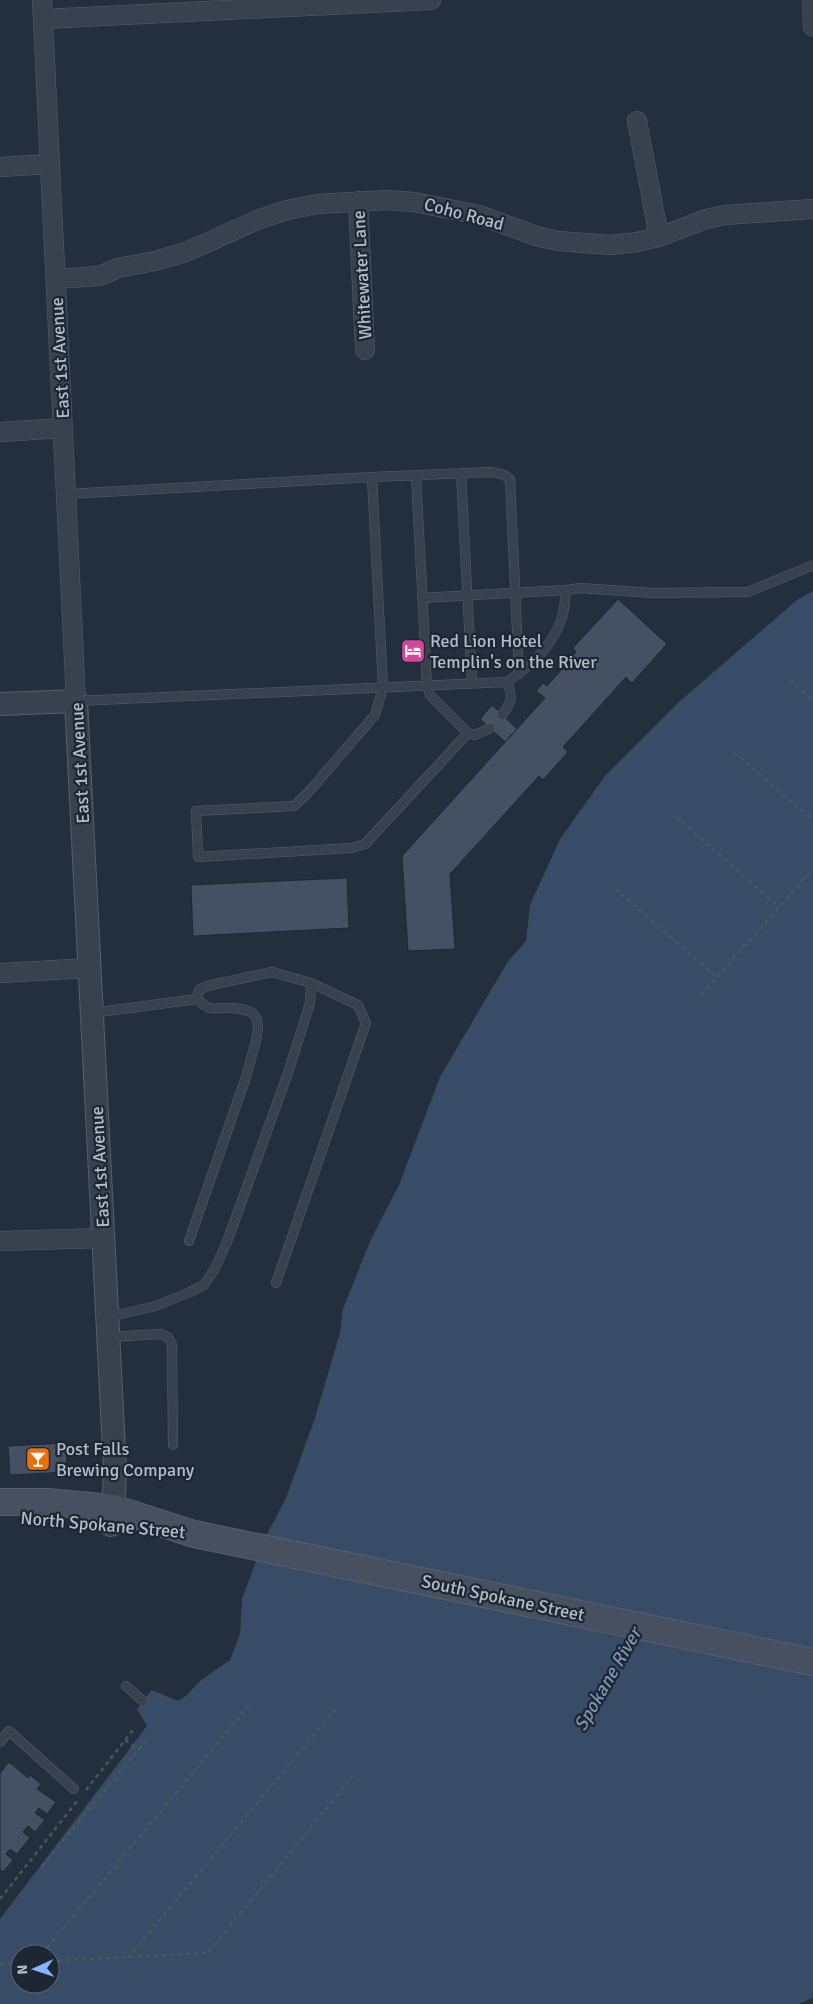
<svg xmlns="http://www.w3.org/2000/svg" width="813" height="2004" viewBox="0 0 813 2004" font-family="Signika,sans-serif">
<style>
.water{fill:#394c67;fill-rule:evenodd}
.building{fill:#455162;stroke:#1f2835}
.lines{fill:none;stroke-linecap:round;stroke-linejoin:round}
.service-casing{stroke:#565f6c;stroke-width:10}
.minor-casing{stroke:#565f6c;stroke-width:20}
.tertiary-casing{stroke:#565f6c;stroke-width:24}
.secondary-casing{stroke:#565f6c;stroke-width:28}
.path{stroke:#44595c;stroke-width:2.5;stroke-dasharray:4 4;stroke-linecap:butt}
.service{stroke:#38414e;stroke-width:9}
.minor{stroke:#38414e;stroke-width:19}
.tertiary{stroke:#38414e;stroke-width:22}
.secondary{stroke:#465061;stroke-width:26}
.labels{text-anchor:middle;stroke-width:4.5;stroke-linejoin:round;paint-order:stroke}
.street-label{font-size:18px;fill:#b4bcc9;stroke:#1d2633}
.poi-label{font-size:18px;fill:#b4bcc9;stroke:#1d2633;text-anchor:start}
.water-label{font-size:19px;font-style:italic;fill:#7c92b1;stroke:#1d2633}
</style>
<rect width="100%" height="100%" fill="#242f3e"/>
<path class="water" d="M813,591V1998L798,2004H0V1919L147,1726L137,1709L152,1690L178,1701L186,1696L200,1681L230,1660L240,1634L242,1599L265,1538L286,1498L315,1418L340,1333L343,1309L371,1239L399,1185L440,1077L507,963L526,941L530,905L560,839L605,776L679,702L797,600ZM20,1954H50V1984H20Z"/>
<path class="building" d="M618,599L667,644L632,683L626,677L563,747L568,752L543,780L539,776L450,874L455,949L408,951L402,856L545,698L536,691L543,683L547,686L563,668L566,671L575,661L571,657L576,652L573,648Z
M492,705L517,729L505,742L480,719Z
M347,878L349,928L193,936L191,885Z
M66,1443L67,1472L10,1475L8,1446Z
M9,1762L28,1778L30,1775L41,1784L37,1789L56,1802L47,1814L39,1808L35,1813L45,1820L35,1832L28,1826L23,1832L30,1838L17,1854L10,1849L6,1854L13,1860L3,1872L0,1869V1773Z"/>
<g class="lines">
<defs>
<path id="service" d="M461,473L472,683
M416,475L427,685L430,695L468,733L365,844L352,848L198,857L196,811L294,806L307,794L375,715L383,687L372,477L492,472L504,475L510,479L519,674
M67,494L372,477
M422,598L566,590
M76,701L507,682C531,666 554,645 562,617C565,608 565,598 566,590L580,588L653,593L748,592L813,565
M502,715C512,702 513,697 507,682
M468,733L475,735L490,728
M92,1013L197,999L199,990L207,986L272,972L311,983L310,1003L288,1073L227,1242L214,1270L204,1285L190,1292L156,1306L108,1317
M189,1241L245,1080L256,1041L258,1029L257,1019L253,1013C246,1010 237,1008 229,1008C212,1008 210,1012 197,999
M276,1283L366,1023L358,1005L311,983
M109,1337L161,1334L168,1337L172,1345L173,1445
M126,1686L143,1701
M0,1742L9,1731L74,1789"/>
<path id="minor" d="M42,0L76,701
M812,0L813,27
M43,19L431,0
M637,121L659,237
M0,167L49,164
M358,201L365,350
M56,279L99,276L118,268L155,261L186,252L257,220L287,210L317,204L387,200L414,202L479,215L536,236L558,241L611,245L637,242L659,237L706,219L725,215L813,209
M0,432L63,428
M0,973L90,968
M0,1241L104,1238"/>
<path id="tertiary" d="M0,704L76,701L115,1469L114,1497L111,1525"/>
<path id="secondary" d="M0,1502H47L113,1508L194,1534L813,1662"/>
</defs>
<use href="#service" class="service-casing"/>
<use href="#minor" class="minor-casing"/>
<use href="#tertiary" class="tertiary-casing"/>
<use href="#secondary" class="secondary-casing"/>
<path class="path" d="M790,680L813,701
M734,752L813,820
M676,817L779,907
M615,889L717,977
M701,995L813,869
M125,1740L139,1750
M86,1790L133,1730
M42,1866L150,1736
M0,1899L78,1800
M42,1954L250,1704
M128,1958L338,1706
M50,1961L208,1953L353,1776
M0,1964L20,1963"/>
<use href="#service" class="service"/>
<use href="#minor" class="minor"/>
<use href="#tertiary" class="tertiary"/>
<use href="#secondary" class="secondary"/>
</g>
<defs>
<symbol id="hotel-square" viewBox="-11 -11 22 22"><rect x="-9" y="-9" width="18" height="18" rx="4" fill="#d1479c" stroke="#1d2633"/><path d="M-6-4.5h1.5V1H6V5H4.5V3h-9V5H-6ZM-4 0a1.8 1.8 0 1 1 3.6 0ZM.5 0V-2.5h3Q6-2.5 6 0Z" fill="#fff"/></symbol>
<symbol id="bar-square" viewBox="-11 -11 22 22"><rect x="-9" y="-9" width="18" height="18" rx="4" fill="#e8710a" stroke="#1d2633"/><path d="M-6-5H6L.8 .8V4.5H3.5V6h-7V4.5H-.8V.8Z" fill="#fff"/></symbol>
</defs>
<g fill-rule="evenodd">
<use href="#hotel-square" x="399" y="637" width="28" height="28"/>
<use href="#bar-square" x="24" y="1445" width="28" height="28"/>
</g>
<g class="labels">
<g class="street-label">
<text transform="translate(464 214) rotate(15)" y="6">Coho Road</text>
<text transform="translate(362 275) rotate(-93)" y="6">Whitewater Lane</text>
<text transform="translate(60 358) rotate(-93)" y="6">East 1st Avenue</text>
<text transform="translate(80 763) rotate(-93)" y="6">East 1st Avenue</text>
<text transform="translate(100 1167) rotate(-93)" y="6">East 1st Avenue</text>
<text transform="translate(103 1525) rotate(5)" y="6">North Spokane Street</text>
<text transform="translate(503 1598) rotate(12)" y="6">South Spokane Street</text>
</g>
<g class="poi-label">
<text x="430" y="647">Red Lion Hotel<tspan x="430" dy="21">Templin's on the River</tspan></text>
<text x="56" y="1455">Post Falls<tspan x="56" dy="21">Brewing Company</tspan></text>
</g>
<g class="water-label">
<text transform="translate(607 1679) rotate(-60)" y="7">Spokane River</text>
</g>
</g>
<g transform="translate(35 1969) rotate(267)"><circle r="24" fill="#1d2633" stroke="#59626f"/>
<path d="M0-4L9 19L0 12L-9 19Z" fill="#8ab4f8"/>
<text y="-8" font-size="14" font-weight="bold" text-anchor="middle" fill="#b4bcc9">N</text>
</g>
</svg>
